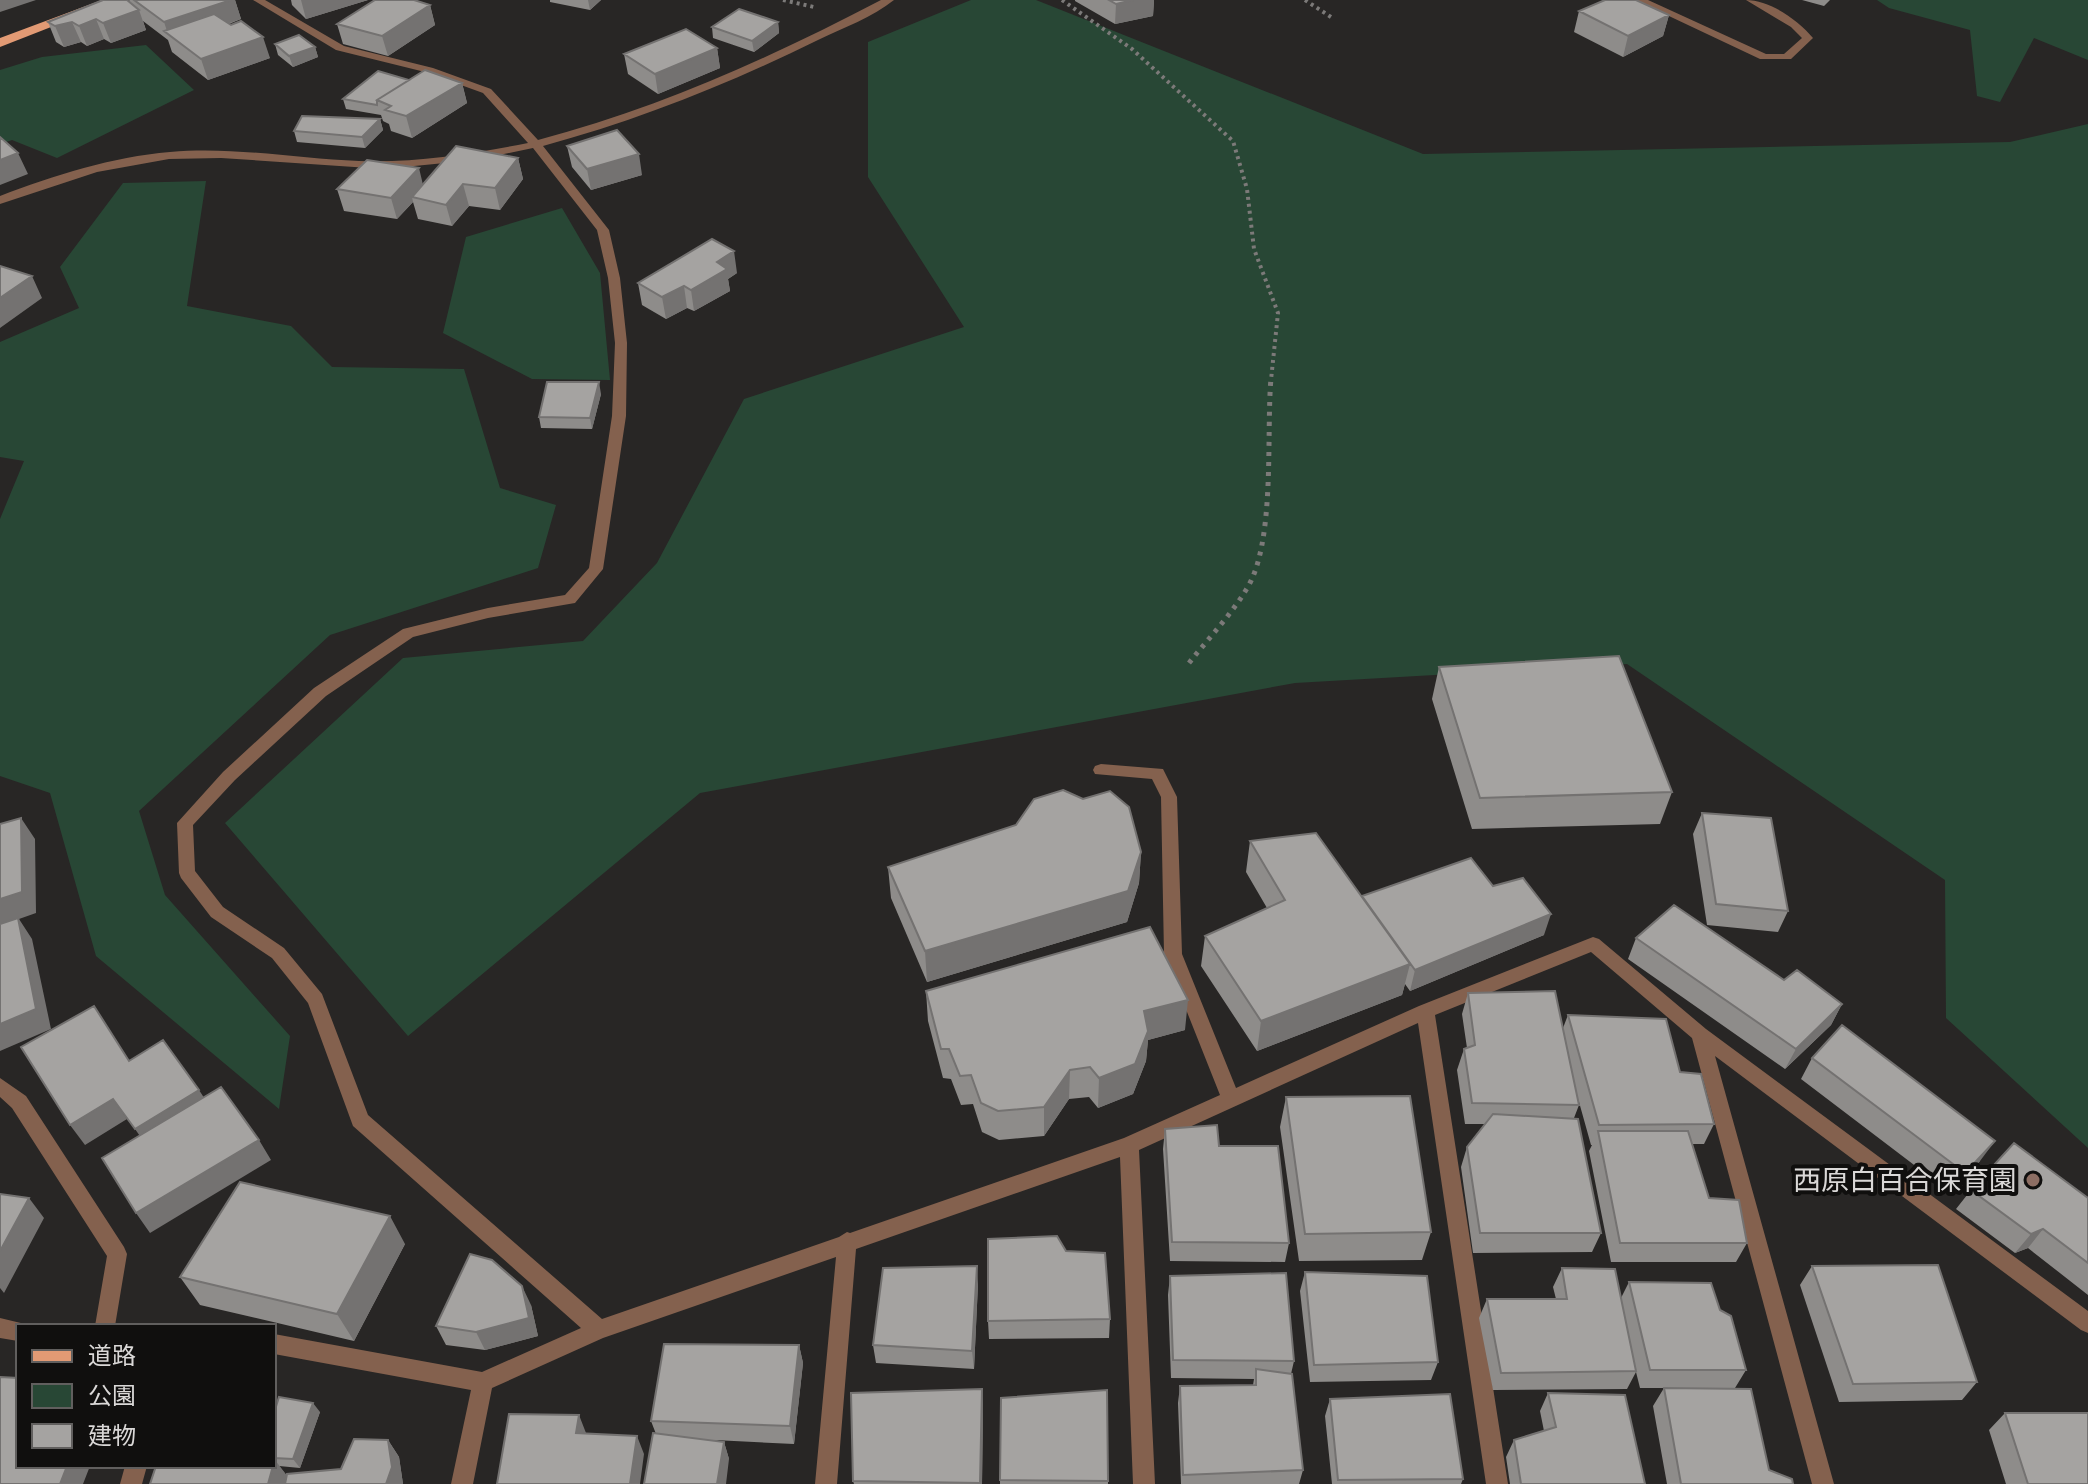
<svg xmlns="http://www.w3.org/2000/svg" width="2088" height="1484" viewBox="0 0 2088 1484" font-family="Jost,'Noto Sans JP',sans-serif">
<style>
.green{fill:#284735}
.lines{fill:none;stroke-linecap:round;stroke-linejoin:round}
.path-far1{stroke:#7c7a79;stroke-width:4;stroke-dasharray:3 4;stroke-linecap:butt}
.path{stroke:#7c7a79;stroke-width:5;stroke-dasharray:4 6;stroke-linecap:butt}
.minor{fill:#84614e;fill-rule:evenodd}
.primary{fill:#e29a74;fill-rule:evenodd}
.wall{fill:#8e8c8a}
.shaded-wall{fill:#747271}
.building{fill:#a5a3a1;stroke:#747271;stroke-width:2}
.education-dot{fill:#8d6e63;stroke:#100f0e;stroke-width:3}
.labels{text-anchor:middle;stroke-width:8;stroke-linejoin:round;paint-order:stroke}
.near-poi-label{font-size:28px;fill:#dad8d7;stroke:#100f0e;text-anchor:end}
</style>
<rect width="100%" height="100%" fill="#282625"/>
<path class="green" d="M971,0H1036L1423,154L2010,142L2088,124V1148L1946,1018L1945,880L1627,664L1295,683L700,793L408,1036L225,823L403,658L583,641L657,563L744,399L964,327L868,177V42Z
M1877,0H2088V60L2034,38L2000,102L1977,96L1970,30L1889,8Z
M146,45L194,90L57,158L12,140L0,144V70L42,57Z
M206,181L187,306L291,326L332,367L464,369L500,488L556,505L538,568L330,635L139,811L165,895L290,1036L279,1109L96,956L50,793L0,776V519L24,461L0,457V342L79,308L60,267L123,183Z
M562,208L600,273L610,380L532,379L443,333L466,237Z"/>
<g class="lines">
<path class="path-far1" d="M783,0L814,7
M1062,0L1132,49L1233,141L1247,189L1254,249L1278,313L1271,380
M1305,0L1331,17"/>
<path class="path" d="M1189,663C1208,639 1230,616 1246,590C1276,543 1266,436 1271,378"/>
<path class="minor" d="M253,0H265L344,46L433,68L491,89L538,140C659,108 770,58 881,0H894C873,17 843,28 818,40C729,84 639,120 543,146L609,230L620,278L627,343L626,416L603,569L575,603L488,618L413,637L326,696L235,780L193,825L195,871L223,907L284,948L322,994L368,1115L602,1319L839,1237L847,1232L850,1233L1124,1138L1220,1095L1164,954L1161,797L1152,779L1095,774L1093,770L1095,766L1101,764L1163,769L1177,797L1182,954L1236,1088L1419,1006L1593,937L1599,939L1706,1029L2088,1311V1333L2081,1330L1715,1056L1834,1484H1812L1692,1038L1591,952L1435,1015L1508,1484H1486L1418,1023L1139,1150L1155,1484H1133L1120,1157L856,1249L837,1484H815L836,1257L603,1338L492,1388L473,1484H451L471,1390L274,1354V1334L482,1372L581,1328L353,1126L308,1003L272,958L211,917L181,878L179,873L177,823L223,772L314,688L403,629L488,608L565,595L589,568L612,416L615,343L608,278L597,230L533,148L475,160L384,169L221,158L169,159L97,172L0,204V196C55,175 112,157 170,152C234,146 296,159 359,161C416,163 472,154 528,143L483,93L425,72L336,50Z
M1635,0H1648L1766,54H1784L1802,38L1791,27L1746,0C1770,0 1798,20 1813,38L1791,59H1760Z
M0,1078L26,1096L124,1247L127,1254L115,1326H95L107,1256L12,1108L0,1097Z
M0,1318L25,1324L26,1326H18V1341L0,1338Z
M125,1466H147L142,1484H120Z"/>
<path class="primary" d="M102,0H120L0,47V38Z"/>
</g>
<path class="wall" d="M129,0H235L241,19L229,24L270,58L208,80L172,52L168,40L143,21L146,30L111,43L104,39L87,46L81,42L64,47L56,42L48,22L130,2Z
M291,0H368L306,19L292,5Z
M550,0H601L590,10L550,2Z
M1075,0H1154L1153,16L1115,24L1075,1Z
M1802,0H1830L1824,6Z
M430,5L435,25L388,56L343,44L337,24Z
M1579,11L1669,15L1663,36L1623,57L1574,32Z
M778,22L779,33L754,52L713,38L712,27Z
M275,44L315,47L318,57L293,67L278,55Z
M717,48L720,68L658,94L628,74L624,54Z
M409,80L462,83L467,103L412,138L391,131L389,124L383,121L381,115L346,109L343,99Z
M380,119L383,130L365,148L297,142L294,131Z
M567,146L642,175L591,190L572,167Z
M518,158L523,179L500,210L469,206L452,226L418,219L413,202L397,219L344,211L337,189L423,184Z
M737,273L728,279L730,291L694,311L687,308L666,319L642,305L638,283Z
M601,394L592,429L541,428L539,417Z
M1439,667L1672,792L1660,824L1472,829L1432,699Z
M1083,799L1141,852L1139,883L1127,922L927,982L891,898L888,867L1016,825Z
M1702,813L1788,911L1778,932L1707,925L1693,834Z
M1250,841L1362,897L1493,886L1544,935L1410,991L1405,984L1402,995L1257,1051L1201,966L1205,936L1267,908L1246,872Z
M1636,938L1842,1004L1831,1025L1785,1069L1628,959Z
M926,991L1185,1030L1148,1040L1146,1061L1133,1094L1098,1108L1089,1097L1069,1099L1044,1136L999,1140L982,1132L973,1104L961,1105L951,1079L943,1078L928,1021Z
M1468,993L1563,1028L1568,1015L1680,1072L1714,1124L1704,1144H1692L1709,1198L1747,1243L1736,1262H1611L1589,1151L1592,1145H1591L1579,1102V1105L1574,1118L1601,1233L1592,1252L1473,1253L1461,1167L1467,1147L1485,1124H1465L1457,1070L1464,1049L1467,1048L1462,1014Z
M1812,1058L1980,1161L1951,1193L1801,1079Z
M1286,1097L1431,1232L1422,1260L1299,1261L1280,1127Z
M1165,1129L1219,1146L1289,1243L1285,1262L1170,1261L1163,1149Z
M1971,1190L2088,1198V1295L2028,1248L2015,1253L1956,1209Z
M405,1244L354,1341L200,1305L180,1277Z
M1812,1266L1977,1382L1962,1400L1839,1402L1800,1285Z
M1562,1268L1621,1298L1629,1282L1720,1310L1746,1370L1735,1388L1769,1470L1793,1484H1667L1653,1406L1664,1388H1640L1636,1372L1627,1389L1493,1390L1479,1318L1487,1299H1556L1553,1287Z
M1305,1272L1438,1362L1431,1380L1310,1382L1300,1291Z
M1170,1276L1294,1361L1291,1374L1303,1470L1299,1484H1181L1178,1403L1180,1386L1253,1385L1254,1379L1171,1378L1168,1295Z
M978,1284L974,1369L876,1363L873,1345Z
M531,1305L538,1336L485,1350L446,1345L436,1326Z
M1110,1319L1109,1338L989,1339L988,1321Z
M799,1345L803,1363L794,1444L714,1440L724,1442L729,1459L656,1434L651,1421Z
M982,1389L983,1407L982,1484H854L853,1481Z
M1107,1390L1108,1484H1000L1001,1398Z
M1548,1393L1645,1484H1510L1506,1457L1514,1440L1544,1431L1540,1411Z
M1330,1399L1463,1479L1461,1484H1332L1325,1416Z
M320,1412L300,1468L279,1466L287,1476L341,1469L388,1440L399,1457L403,1484H150L274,1466V1413Z
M2005,1413L2088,1484H2006L1989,1430Z"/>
<path class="shaded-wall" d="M0,0H36L0,12Z
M231,0H235L241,19L177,41L168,34L164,22Z
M301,0H368L306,19Z
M588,0H601L590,10Z
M1133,0H1154L1153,16L1115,24L1116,4Z
M430,5L435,25L388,56L382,36Z
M139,10L146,30L111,43L103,23Z
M1669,15L1663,36L1623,57L1628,36Z
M96,19L104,39L87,46L79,26Z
M72,22L81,42L64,47L55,26Z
M778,22L779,33L754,52L752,41Z
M263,37L270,58L208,80L201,59Z
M315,47L318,57L293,67L289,56Z
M717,48L720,68L658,94L655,74Z
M462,83L467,103L412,138L406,116Z
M380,119L383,130L365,148L362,137Z
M18,153L28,174L0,185V160Z
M639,154L642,175L591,190L587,169Z
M518,158L523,179L500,210L495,188Z
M419,168L424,189L412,197L413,202L397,219L391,198Z
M463,184L469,206L452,226L446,205Z
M734,251L737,273L728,279L730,291L694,311L691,290L717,262Z
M32,276L42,298L0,328V298Z
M684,286L687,308L666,319L662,297Z
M599,382L601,394L592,429L590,418Z
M21,818L35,839L36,913L19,919L32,939L51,1029L0,1051V899Z
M1141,852L1139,883L1127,922L927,982L925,951Z
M1551,914L1544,935L1410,991L1415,970Z
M1410,964L1402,995L1257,1051L1261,1021Z
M1188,1000L1185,1030L1148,1040L1146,1061L1133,1094L1098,1108L1099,1078L1144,1011Z
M1842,1004L1831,1025L1785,1069L1796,1049Z
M1070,1070L1069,1099L1044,1136V1107Z
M199,1090L212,1110L149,1149L135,1129Z
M113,1099L127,1119L85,1145L70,1125Z
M259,1140L271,1160L150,1233L136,1213Z
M1995,1141L1980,1161L1951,1193L1965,1173Z
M29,1198L44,1218L4,1293L0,1288V1251Z
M390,1216L405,1244L354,1341L337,1314Z
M2043,1229L2028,1248L2015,1253L2031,1234Z
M977,1266L978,1284L974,1369L972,1351Z
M522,1286L531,1305L538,1336L485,1350L476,1332Z
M799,1345L803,1363L794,1444L790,1426Z
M982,1389L983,1407L982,1484H980Z
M313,1403L320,1412L300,1468L293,1459Z
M579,1415L586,1433L584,1450L576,1433Z
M637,1436L644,1454L640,1484H630Z
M388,1440L399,1457L403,1484H386Z
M724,1442L729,1459L726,1484H717Z
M275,1460L288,1477L286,1484H268Z
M67,1466H90L83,1484H60Z"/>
<path class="building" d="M103,0H127L139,10L103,23L96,19L79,26L72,22L55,26L48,22Z
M134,0H231L164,22Z
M375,0H414L430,5L382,36L337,24Z
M1109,0H1133L1116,4Z
M1605,0H1636L1669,15L1628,36L1579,11Z
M739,9L778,22L752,41L712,27Z
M214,14L231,25L241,21L263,37L201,59L164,31Z
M686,29L717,48L655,74L624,54Z
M299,35L315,47L289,56L275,44Z
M425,70L462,83L406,116L385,110L391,106L377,100Z
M378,71L409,80L377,100V105L343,99Z
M302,116L380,119L362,137L294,131Z
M617,130L639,154L587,169L567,146Z
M0,137L18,153L0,160Z
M456,146L518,158L495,188L463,184L446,205L412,197Z
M367,160L419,168L391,198L337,189Z
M712,239L734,251L717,262L727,269L691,290L684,286L662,297L638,283Z
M0,266L32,276L0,298Z
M547,382H599L590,418L539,417Z
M1619,656L1672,792L1480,798L1439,667Z
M1063,790L1083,799L1110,791L1129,807L1141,852L1128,891L925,951L888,867L1016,825L1034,799Z
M1702,813L1771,818L1788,911L1716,904Z
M21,818L22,892L0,899V824Z
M1316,833L1410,964L1261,1021L1205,936L1285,900L1250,841Z
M1471,858L1493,886L1523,878L1551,914L1415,970L1362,896Z
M1674,905L1784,980L1797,970L1842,1004L1796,1049L1636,938Z
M18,918L36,1009L0,1024V924Z
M1150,927L1188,1000L1144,1011L1148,1031L1135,1064L1099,1078L1090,1067L1070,1070L1044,1107L998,1111L981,1103L971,1075L960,1076L949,1049H941L926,991Z
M1555,991L1579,1105L1472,1103L1464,1049L1475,1045L1468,993Z
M94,1006L129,1061L163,1040L199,1090L135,1129L113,1099L70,1125L21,1047Z
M1568,1015L1666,1019L1680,1072L1701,1074L1714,1124L1599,1125Z
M1842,1025L1995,1141L1965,1173L1812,1058Z
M221,1087L259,1140L136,1213L102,1158Z
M1410,1096L1431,1232L1305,1234L1286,1097Z
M1493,1114L1578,1119L1601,1233H1480L1467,1147Z
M1217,1125L1219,1146H1278L1289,1243L1172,1242L1165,1129Z
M1598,1131H1688L1709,1198L1739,1200L1747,1243H1620Z
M2014,1143L2088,1198V1263L2043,1229L2031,1234L1971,1190Z
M240,1182L390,1216L337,1314L180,1277Z
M0,1194L29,1198L0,1251Z
M1057,1236L1066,1251L1105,1253L1110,1319L988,1321V1239Z
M470,1254L492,1260L522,1286L529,1318L476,1332L436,1326Z
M1938,1265L1977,1382L1853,1384L1812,1266Z
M977,1266L972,1351L873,1345L883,1268Z
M1562,1268L1615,1269L1636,1371L1501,1373L1487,1299H1567Z
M1305,1272L1427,1276L1438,1362L1314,1365Z
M1286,1273L1294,1361L1173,1360L1170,1276Z
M1629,1282L1711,1283L1720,1310L1731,1316L1746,1370H1650Z
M664,1344L799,1345L790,1426L651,1421Z
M1256,1369L1292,1374L1303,1470L1183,1475L1180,1386L1256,1385Z
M0,1377L18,1378V1466H67L60,1484H0Z
M1664,1388L1751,1389L1769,1470L1792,1479L1793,1484H1681Z
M982,1389L980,1483L853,1481L851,1393Z
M1107,1390L1108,1481L1000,1480L1001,1398Z
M1548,1393L1625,1395L1645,1484H1521L1514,1440L1556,1427Z
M1450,1394L1463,1479L1338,1480L1330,1399Z
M279,1397L313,1403L293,1459L274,1458V1413Z
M2005,1413H2088V1484H2028Z
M509,1414L579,1415L576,1433L637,1436L630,1484H497Z
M653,1433L724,1442L717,1484H644Z
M354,1439L388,1440L392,1467L386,1484H285L287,1474L341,1469Z
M156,1466H273L268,1484H150Z"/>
<circle class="education-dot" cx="2033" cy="1180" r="8"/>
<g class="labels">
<g class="near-poi-label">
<text x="2017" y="1190">西原白百合保育園</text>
</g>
</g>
<rect x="16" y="1324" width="260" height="144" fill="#100f0e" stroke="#615f5e" stroke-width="2"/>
<rect x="32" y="1350" width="40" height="12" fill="#e29a74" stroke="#615f5e" stroke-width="2"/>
<text x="88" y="1364" font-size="24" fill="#dad8d7">道路</text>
<rect x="32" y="1384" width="40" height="24" fill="#284735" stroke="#615f5e" stroke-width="2"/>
<text x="88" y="1404" font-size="24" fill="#dad8d7">公園</text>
<rect x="32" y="1424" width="40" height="24" fill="#a5a3a1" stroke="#615f5e" stroke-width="2"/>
<text x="88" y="1444" font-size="24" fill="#dad8d7">建物</text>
</svg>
